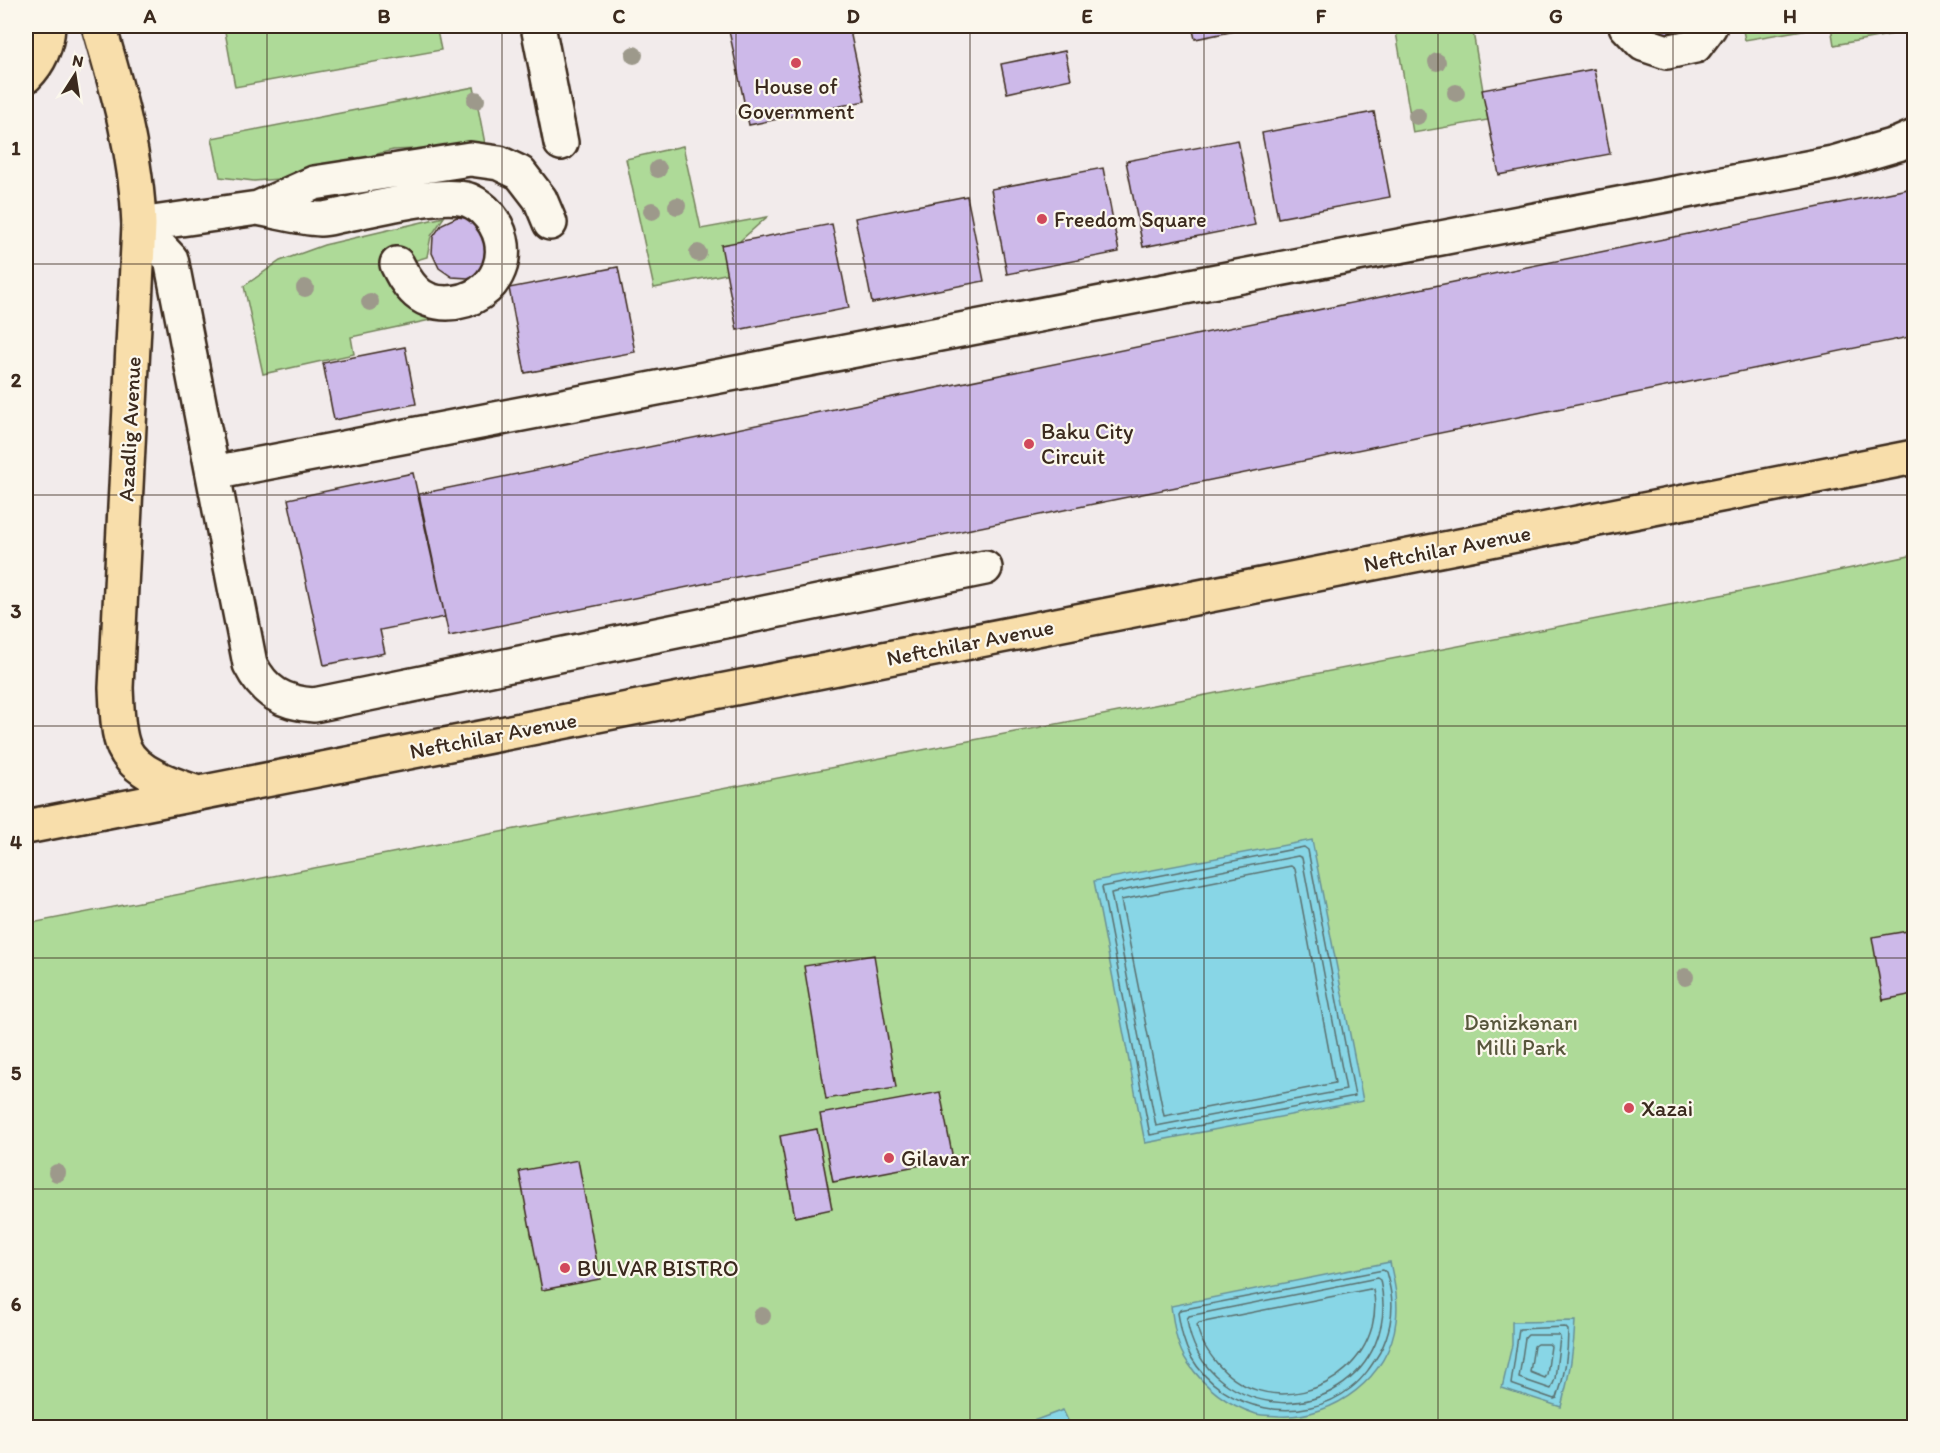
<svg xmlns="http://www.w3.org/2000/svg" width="1940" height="1453" viewBox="0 0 1940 1453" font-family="Itim,sans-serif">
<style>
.green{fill:#aeda98;stroke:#74825b;stroke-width:1.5}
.water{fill:#88d6e6;stroke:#699196;stroke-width:1.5}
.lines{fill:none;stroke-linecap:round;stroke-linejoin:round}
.shore{stroke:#5a6f6e;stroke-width:1.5}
.building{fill:#cdb9e9;stroke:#3b2a1e;stroke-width:1.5}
.minor-casing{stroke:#3b2a1e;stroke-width:38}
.highway-casing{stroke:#3b2a1e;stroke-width:38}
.minor{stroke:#fbf7ec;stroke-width:33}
.highway{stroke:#f8deab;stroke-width:33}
.tree{fill:#9d998b}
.grid{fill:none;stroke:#3b2a1e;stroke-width:1.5;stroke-opacity:0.55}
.poi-dot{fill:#d1495b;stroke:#fbf7ec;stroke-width:2}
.labels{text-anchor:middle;stroke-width:4.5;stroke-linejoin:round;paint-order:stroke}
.poi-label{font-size:22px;fill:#3b2a1e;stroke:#fbf7ec;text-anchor:start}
.street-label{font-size:22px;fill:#3b2a1e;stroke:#fbf7ec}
.park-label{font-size:22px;fill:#58563c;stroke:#fbf7ec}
.neatline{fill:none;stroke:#3b2a1e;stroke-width:2}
.grid-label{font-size:20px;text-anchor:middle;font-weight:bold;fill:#3b2a1e}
</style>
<rect width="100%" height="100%" fill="#f2ebeb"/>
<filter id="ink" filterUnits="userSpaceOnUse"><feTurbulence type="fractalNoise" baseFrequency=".0167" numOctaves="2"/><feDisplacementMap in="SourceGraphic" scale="12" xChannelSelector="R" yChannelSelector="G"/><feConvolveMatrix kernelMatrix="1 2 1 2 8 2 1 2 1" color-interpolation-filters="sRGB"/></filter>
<g filter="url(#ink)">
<path class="green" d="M224,26H436L441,50L235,87Z
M1395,26H1472L1488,120L1413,133Z
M1742,26H1826L1745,40Z
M1831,26H1910L1911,31L1834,45Z
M474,87L486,149L467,147L393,150L279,179L254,181L220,177L212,138Z
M683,146L701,229L767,217L741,240L737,247L730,273L654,288L626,159Z
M444,217L431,236L427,257L396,266L413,306L430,320L351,337L354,354L263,374L244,286L280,261L324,245Z
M1914,555V1427L26,1428V924L1757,588Z"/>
<path class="water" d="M1312,840L1363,1101L1145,1143L1094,881Z
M1390,1262C1394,1282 1399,1300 1396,1321C1390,1377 1334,1419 1279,1416C1272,1415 1264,1416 1256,1414C1228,1405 1205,1388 1188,1363C1176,1346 1174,1326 1171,1306Z
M1575,1321C1574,1351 1569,1378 1561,1407L1502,1388L1512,1345V1322Z
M1063,1410L1071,1427H1017Z"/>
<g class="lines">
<path class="shore" d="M1304,847L1308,850L1355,1096L1150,1135L1102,887Z
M1298,856L1302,858L1346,1090L1156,1126L1111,893Z
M1291,866L1295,869L1335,1083L1164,1116L1121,900Z
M1383,1270L1386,1272C1388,1279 1390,1287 1391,1294C1394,1313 1389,1335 1380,1352C1372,1365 1364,1378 1351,1388C1302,1427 1223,1412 1191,1357C1183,1343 1181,1329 1178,1313L1180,1310Z
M1377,1278L1380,1280C1402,1375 1298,1438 1222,1381C1202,1366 1190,1343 1187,1319L1189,1316Z
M1370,1289L1373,1290C1376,1302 1375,1315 1372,1327C1353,1395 1261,1419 1216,1362C1207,1351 1199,1339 1197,1325L1199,1323Z
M1565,1327L1568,1330C1568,1353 1565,1376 1557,1398L1554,1399L1511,1384L1519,1329Z
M1528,1335H1558L1560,1337L1555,1379L1551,1389L1519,1378L1525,1338Z
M1537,1344H1549L1551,1346L1547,1375L1545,1378L1530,1372L1534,1346Z"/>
</g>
<path class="building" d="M728,26H849L865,101L749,125Z
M1192,26H1260L1195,39Z
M1638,26H1681L1665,35Z
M1065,51L1071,79L1007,93L1001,64Z
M1594,69L1610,154L1499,175L1482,90Z
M1374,112L1390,197L1278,218L1262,133Z
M1238,140L1255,225L1143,247L1126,161Z
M1103,168L1119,252L1007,274L991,189Z
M1908,189L1914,220V336L449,636L419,494Z
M967,196L984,281L872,303L855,218Z
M457,217L473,219L493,242L482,271L468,278L452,277L439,268L432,253L433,237L442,224Z
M832,224L849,308L737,330L721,245Z
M618,267L635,352L525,373L509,288Z
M405,347L416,404L334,420L323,363Z
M413,473L445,617L380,630L385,653L324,665L288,499Z
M1914,930V994L1883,1000L1872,937Z
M874,955L896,1088L826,1099L804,966Z
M940,1092L953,1159L833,1182L820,1114Z
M817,1129L832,1209L795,1217L780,1136Z
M578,1160L600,1279L542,1290L519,1171Z"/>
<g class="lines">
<defs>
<path id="minor" d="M538,26L561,143
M1626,26L1643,44L1667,52L1695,46L1710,26
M258,208C279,212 300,218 321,219C328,219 336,216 343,215C373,209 437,192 465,199C471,200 480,206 484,210C521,246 499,302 447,303C435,303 422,299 414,290C406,282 402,274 397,264
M139,225L171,259L250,664C264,692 283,703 314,705L985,568
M139,225L258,208L314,183L470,159L499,163L520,173L540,199L550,223
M213,473L1833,163L1898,144L1914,137"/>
<path id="highway" d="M99,26C118,91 137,157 139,225L116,688C117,706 117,732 124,748C136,774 174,785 198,793
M26,76C40,62 47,46 48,26
M26,827L1914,457"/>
</defs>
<use href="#minor" class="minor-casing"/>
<use href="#highway" class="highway-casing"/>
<use href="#minor" class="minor"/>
<use href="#highway" class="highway"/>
</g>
<g class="tree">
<circle cx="634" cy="55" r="9"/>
<circle cx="1437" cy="62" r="9"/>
<circle cx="1456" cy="93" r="9"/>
<circle cx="476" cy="100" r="9"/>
<circle cx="1417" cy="116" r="9"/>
<circle cx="658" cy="169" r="9"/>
<circle cx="677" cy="206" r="9"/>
<circle cx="652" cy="211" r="9"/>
<circle cx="698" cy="253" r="9"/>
<circle cx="305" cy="288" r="9"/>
<circle cx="370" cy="302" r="9"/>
<circle cx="1685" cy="977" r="9"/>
<circle cx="57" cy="1173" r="9"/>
<circle cx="762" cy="1316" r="9"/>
</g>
</g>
<path class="grid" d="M267,26V1428M502,26V1428M736,26V1428M970,26V1428M1204,26V1428M1438,26V1428M1673,26V1428M26,264H1914M26,495H1914M26,726H1914M26,958H1914M26,1189H1914"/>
<g class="poi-dot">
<circle cx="796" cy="63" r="6"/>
<circle cx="1042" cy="219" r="6"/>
<circle cx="1029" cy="444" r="6"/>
<circle cx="1629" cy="1108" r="6"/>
<circle cx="889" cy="1158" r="6"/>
<circle cx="565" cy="1268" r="6"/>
</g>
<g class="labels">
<g class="poi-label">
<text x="796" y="94" text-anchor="middle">House of<tspan x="796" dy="25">Government</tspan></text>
<text x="1054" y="227">Freedom Square</text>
<text x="1041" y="439">Baku City<tspan x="1041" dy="25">Circuit</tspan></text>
<text x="1641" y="1116">Xazai</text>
<text x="901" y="1166">Gilavar</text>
<text x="577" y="1276">BULVAR BISTRO</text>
</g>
<g class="street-label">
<text transform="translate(129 429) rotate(-87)" y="8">Azadlig Avenue</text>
<text transform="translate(1447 548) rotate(-11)" y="8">Neftchilar Avenue</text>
<text transform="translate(970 642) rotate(-11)" y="8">Neftchilar Avenue</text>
<text transform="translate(493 735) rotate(-11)" y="8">Neftchilar Avenue</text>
</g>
<g class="park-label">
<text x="1521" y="1030">Dənizkənarı<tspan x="1521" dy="25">Milli Park</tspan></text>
</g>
</g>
<rect width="1940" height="1453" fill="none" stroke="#fbf7ec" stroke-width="66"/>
<g transform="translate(75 75) rotate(12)" stroke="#fbf7ec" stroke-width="4.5" paint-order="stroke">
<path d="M0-4.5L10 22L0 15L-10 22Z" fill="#3b2a1e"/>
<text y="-9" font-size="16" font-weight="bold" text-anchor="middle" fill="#3b2a1e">N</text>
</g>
<rect x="33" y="33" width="1874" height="1387" class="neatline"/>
<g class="grid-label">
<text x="150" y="23">A</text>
<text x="384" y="23">B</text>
<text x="619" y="23">C</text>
<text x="853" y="23">D</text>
<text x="1087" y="23">E</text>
<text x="1321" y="23">F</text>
<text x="1556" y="23">G</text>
<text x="1790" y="23">H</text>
<text x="16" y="155">1</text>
<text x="16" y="387">2</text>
<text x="16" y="618">3</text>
<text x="16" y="849">4</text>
<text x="16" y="1080">5</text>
<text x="16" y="1311">6</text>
</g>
</svg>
